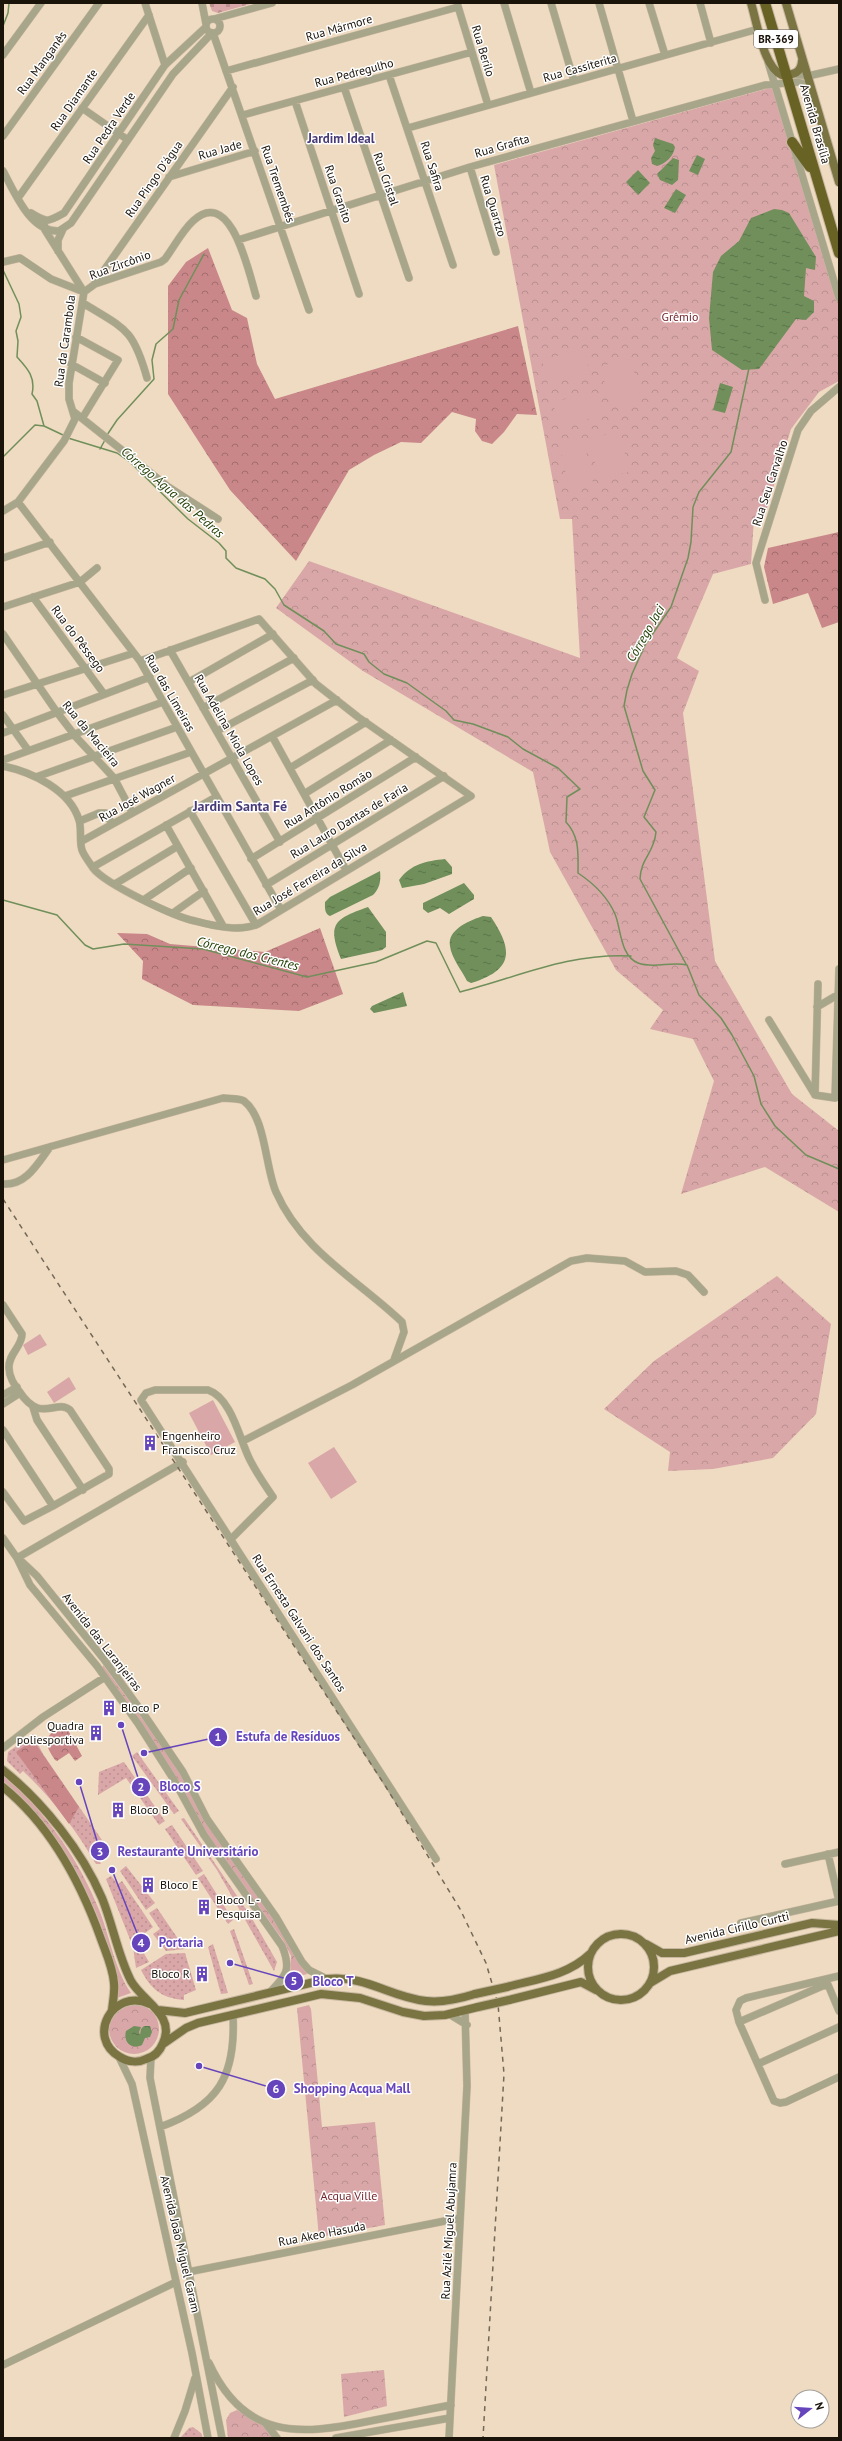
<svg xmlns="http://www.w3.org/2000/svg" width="842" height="2441" viewBox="0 0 842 2441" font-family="'PT Sans',sans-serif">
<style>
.grass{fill:url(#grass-dots)}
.forest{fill:url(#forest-crowns)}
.cemetery{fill:url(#cemetery-stones)}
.park{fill:url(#park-crowns)}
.garden{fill:#d9a7a8}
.water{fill:url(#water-ripples)}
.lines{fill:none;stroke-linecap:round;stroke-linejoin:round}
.stream{stroke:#708f5b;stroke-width:1.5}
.minor-casing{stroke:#c8b7a0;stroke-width:8}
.major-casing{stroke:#c8b7a0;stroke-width:10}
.highway-casing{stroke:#c8b7a0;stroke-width:12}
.minor{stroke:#a7a58a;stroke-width:7}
.major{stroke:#797442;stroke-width:8}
.highway{stroke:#686325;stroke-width:10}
.rail{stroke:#746858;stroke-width:1.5;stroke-dasharray:5 5;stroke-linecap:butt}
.major-bridge-casing{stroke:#c8b7a0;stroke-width:10;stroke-linecap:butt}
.major-bridge{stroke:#797442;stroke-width:8}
.labels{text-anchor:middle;stroke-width:3;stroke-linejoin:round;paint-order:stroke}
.shield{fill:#fff;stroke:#5f5a54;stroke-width:1}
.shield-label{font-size:11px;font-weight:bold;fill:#1a130a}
.street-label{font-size:12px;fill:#1a130a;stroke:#fff}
.park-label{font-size:12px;fill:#75252d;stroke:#fff}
.poi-label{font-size:12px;fill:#1a130a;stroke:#fff;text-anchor:start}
.neighbourhood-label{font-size:13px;font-weight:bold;fill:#483a77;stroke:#fff}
.water-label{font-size:13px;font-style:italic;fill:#223e03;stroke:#fff}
.quarter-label{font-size:14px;font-weight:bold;fill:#483a77;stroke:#fff}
.leader{fill:none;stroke:#6644bc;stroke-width:1.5}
.callout-dot{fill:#6644bc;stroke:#fff;stroke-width:1.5}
.mark-label{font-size:12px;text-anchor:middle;font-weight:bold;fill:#fff}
.callout-label{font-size:13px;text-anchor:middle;font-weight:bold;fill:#6644bc;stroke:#fff;stroke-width:3;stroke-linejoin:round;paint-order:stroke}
</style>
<defs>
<pattern id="grass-dots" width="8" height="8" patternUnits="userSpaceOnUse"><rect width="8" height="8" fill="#d9a7a8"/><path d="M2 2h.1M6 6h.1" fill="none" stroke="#ba8f8f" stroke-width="1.8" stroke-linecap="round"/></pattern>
<pattern id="forest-crowns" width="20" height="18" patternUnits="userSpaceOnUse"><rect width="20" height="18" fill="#ca8789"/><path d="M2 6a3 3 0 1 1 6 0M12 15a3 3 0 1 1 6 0" fill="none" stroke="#a36d6e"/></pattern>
<pattern id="cemetery-stones" width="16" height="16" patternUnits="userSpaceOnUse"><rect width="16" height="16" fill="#d9a7a8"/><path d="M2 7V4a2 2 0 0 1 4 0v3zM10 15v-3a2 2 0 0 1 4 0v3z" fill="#ba8f8f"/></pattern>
<pattern id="park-crowns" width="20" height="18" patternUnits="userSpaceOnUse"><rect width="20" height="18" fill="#d9a7a8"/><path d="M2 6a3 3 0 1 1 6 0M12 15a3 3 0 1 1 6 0" fill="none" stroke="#ba8f8f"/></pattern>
<pattern id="water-ripples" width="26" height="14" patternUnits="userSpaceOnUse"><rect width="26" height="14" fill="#708f5b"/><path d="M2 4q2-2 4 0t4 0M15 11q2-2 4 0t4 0" fill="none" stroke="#5b7449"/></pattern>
</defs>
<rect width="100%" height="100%" fill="#eedbc1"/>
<path class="grass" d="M33,1734L43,1754L104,1843L94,1850L101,1864H96C76,1830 52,1798 23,1771L20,1774L7,1761L8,1752Z
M137,1752L179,1811L174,1814L132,1756Z
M124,1762L165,1821L159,1825L126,1778L98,1795L99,1772Z
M184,1818L250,1915L277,1962L274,1971L217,1870L181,1819Z
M172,1825L203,1871L196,1875L165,1829Z
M126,1866L155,1903L146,1910L120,1871Z
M204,1874L233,1920L228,1924L198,1878Z
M111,1876L118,1884L122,1881L153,1927L136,1940L149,1962L136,1968L133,1947L106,1879Z
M157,1908L185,1949L166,1951L153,1934L160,1929L149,1913Z
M234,1929L251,1978L253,1984L249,1985L247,1979L230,1931Z
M213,1944L228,1993L221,1994L208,1947Z
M185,1953L196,1990L184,1995V2000C161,1998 151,1989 141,1970L166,1954Z
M193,2427L201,2433L203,2438H180L189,2428Z"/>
<path class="forest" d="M208,248L232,310L247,318L257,364L275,399L518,326L537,415L517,414L504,432L492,444L482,441L475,431L476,419L452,412L421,443L401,442L374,455L349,470L296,561L230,490L168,394V286L186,262Z
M839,532V622L822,628L808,593L773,604L764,567L768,548Z
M320,928L343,994L299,1011L193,1005L142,979L143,961L117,933L147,934L170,944L265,952Z
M62,1724L67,1728L82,1756L75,1761L69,1753L57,1761L55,1760C42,1741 45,1737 62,1724Z
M33,1740L79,1807L69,1824L16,1752Z"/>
<path class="cemetery" d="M209,3H254L218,13L212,11Z"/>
<path class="park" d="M773,87L839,303V381L819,392L791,429L764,518H754L751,564L713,574L677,658L699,671L683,713L715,961L792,1094L839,1131V1212L765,1167L681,1194L714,1081L693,1039L650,1029L663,1010L616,970L550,852L533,772L363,671L276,608L309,561L580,658L572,519H560L494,165Z
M777,1276L831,1324L816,1414L773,1458L713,1469L668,1471L670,1452L604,1409L654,1361Z
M103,1665L182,1773L295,1950L307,1974L290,1979L291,1956L283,1940L206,1833L178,1780L102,1669Z
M3,1774C46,1813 78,1857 100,1912C110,1938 115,1970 131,1993L117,1998C116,1986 116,1973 113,1962C94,1893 58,1827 3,1781Z
M109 2029a25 25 0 1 1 50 0a25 25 0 1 1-50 0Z
M309,2005L311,2009L322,2127L375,2122L385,2225L319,2237L297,2008Z
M384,2370L387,2406L344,2417L341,2374Z
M237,2410L266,2427L275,2438H228L226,2420L230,2413Z"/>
<path class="garden" d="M584,349L590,373L548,384L542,360Z
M631,359L641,400L610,407L601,366Z
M595,392L601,416L559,426L553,402Z
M620,432L629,472L599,479L589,438Z
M584,441L593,483L569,488L560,446Z
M40,1334L47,1345L28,1355L23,1345Z
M69,1377L76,1389L54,1403L47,1392Z
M213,1400L235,1442L211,1455L189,1413Z
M334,1447L357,1482L331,1499L308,1463Z
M379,2184L380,2196L356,2199L354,2187Z
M381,2204L382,2215L357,2218L356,2206Z"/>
<path class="water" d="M655,138L673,144L675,147C674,156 665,164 657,166L652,164L651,158L655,151L653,145Z
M697,155L705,159L698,175L689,171Z
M673,158L679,160L678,180L672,185L660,180L657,174Z
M638,170L650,183L638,195L626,182Z
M676,189L686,195L675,213L664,208Z
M774,209L782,210L789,213L816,257L815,270L806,268L804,296L814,301V312L806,320L796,319L759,369L742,370L712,350L709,318L713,272L721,256L739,241L751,218Z
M720,383L733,387L725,413L713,410Z
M445,859L452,867V874L424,884L402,888L399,880C411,864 426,861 445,859Z
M380,871C381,880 380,888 373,895L330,916C324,913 325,907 325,902L330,897Z
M464,883L474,895V899L449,914L440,908L428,913L423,909V903Z
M368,907L386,932V947L382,950L341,959C327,924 334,919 368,907Z
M483,916L491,917C514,951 513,970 471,983L467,981C462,971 451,957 450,946C447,929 471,920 483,916Z
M403,992L407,1006L374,1013L370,1009L372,1006Z
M134,2026L141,2027L139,2032L140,2035L141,2029L144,2026H150L152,2032L150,2037L145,2038L142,2045C131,2050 123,2042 126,2031Z"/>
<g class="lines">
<path class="stream" d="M3,26L8,13L9,3
M3,270L19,304L21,317L16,331L18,341L17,357C27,368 36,377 32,394L37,401L44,426L63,435
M107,435L117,420L154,379L152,360L156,344L173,329L179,300L204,254
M68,438L117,453L130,462L188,519L219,543L226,551V558L236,568L265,579L275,589L284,605L324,631L336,644L364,654L369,662L384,674L407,683L446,711L454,720L473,724L508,737L523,749L558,768L580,789L567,797L566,822C580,837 578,854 578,873C593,883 608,898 615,914C621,928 620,956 638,963C654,969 671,961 687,965L699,995L721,1018L732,1035L754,1076L761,1104L775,1126L806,1155L839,1169
M100,449L105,440
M3,457L35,425L44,426
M3,900L57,915L85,945L93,949L124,944L203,949L307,977L376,962L427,941L436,943L460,992C519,977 567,953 631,956
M686,964L640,879C641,857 654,854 656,832L644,817L655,790L643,771L624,706L627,690L632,674L645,645L671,607L688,558L691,542L693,507L699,492L731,452L749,368"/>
<defs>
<path id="minor" d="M145,3L165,65
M202,3L206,24
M457,3L488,105
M504,3L531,93
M551,3L574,81
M599,3L633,121
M649,3L665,55
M700,3L711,43
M214,19L272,3
M206 26a7 7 0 1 1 14 0a7 7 0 1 1-14 0Z
M213,33L309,310
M3,55L41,3
M768,62L839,298
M226,71L458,7
M796,74L808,76L839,69
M389,75L453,265
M344,87L409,278
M295,101L359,294
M82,108L128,140
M243,115L472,52
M408,128L758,29
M3,136L99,3
M470,167L496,252
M3,171C15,193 30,232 59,231L71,223L173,74L212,33
M169,177L255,151
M18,198L149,15
M31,213C47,223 48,222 64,213L165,65L206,27
M238,240L470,167L765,85L798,82L806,85L812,94
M58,251V240L63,229
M3,262L20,258L51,279L84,292L95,284L161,262L165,259C174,247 182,231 193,221C231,185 249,273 256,296
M95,283L233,87
M83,303C125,329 133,328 147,378
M76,337L118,360L83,417
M71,364L105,383
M74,412L167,486L218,519
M18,502L140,661L281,910
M3,511L18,502L64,441L75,419L69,399V383L84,292L45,230L44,221
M3,558L50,542
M33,597L104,694
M765,600L756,563L798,430L811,411L839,387
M3,607L80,582L97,568
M3,634L56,711L76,737L114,778L132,812
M170,650L280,842
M189,682L273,634
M3,695L134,653
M203,708L294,658
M3,715L28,750
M217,731L313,680
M3,733L150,677
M272,736L346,870
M3,760L163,702
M3,766C32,772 70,790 79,820C82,829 79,841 82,850C84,856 90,863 93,868C105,884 175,917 195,921C214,926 240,932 258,924L471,796L358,717L316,684L259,619L140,661
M290,768L366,722
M36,777L177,727
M304,794L391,740
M65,796L191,752
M190,811L256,925
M80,821L99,813H106L112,824
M166,825L223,926
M82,841L337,700
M251,859L416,757
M93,867L216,797
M115,884L178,846
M266,885L444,776
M145,899L191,868
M173,913L204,891
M817,1007L839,994
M769,1020L815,1095L835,1098L839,1096
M815,1095L818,984
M835,1098L839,969
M3,1160L223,1098C229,1099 239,1098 244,1101C266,1118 265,1167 276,1192C302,1251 358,1280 402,1322L404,1332L394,1360
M3,1184C26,1186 38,1163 50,1147
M3,1305L22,1334C22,1347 8,1354 9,1368C9,1377 14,1384 19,1391C41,1425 56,1398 70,1410L109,1469V1474L53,1506L3,1430
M3,1395L17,1387
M3,1404L20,1393
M33,1407L37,1420L83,1490
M243,1441L352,1385L571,1261L587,1258L625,1261L645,1272L676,1271L688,1275L704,1292
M3,1492L24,1521L53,1506
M3,1538L17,1558L30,1585L97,1666L139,1725L174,1780L204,1835L282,1946C292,1970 286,1976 269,1993
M232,1538L273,1497C265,1485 257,1474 250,1460C240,1441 232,1398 208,1390H155L146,1393L141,1400L436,1859
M17,1558L183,1462
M20,1560L37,1576L103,1658L145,1716L183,1772L207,1819L276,1917L302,1962L309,1970L327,1979
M3,1748L43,1717L105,1677
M828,1854L839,1901
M785,1864L839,1852
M741,1923L839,1901
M839,1976L746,1998L740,2001L736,2010L739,2022L774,2101L780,2103L786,2102L839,2077
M826,1980L839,2011
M449,2014L467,2025
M739,2022L827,1984
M119,2057L132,2084L192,2353L208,2438
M151,2057L150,2078L222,2438
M758,2064L839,2027
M160,2127C218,2106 236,2077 233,2015
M188,2272L460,2218
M209,2363C244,2439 298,2436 370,2421C397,2416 424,2410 451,2405
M3,2365L176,2282
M266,2424L277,2438
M174,2438L185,2411L195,2378
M336,2438L450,2418
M449,2438L467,2086L465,2011"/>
<path id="major" d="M751,3C757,22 763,67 782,75C794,75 801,73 802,61
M786,3L839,182
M3,1770C43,1802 82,1851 102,1898C113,1925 118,1956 131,1981C143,2002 176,2015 163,2043C160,2051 154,2057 146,2059C138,2063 128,2062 120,2057C86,2038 112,1987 150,2004
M3,1787C50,1825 81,1883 101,1939C106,1953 113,1968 114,1983C115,1991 113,2001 112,2010
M588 1967a33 33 0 1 1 66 0a33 33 0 1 1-66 0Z
M646,1944L662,1953H684L812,1923L839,1925
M650,1983L670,1971L839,1931
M507,1987C536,1979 567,1976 590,1954
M509,2000L581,1982L596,1990
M158,2010L185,2013L327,1979C367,1975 389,1997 426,2001C443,2003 459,1999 475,1994
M163,2044L186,2028L198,2023L321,1994L360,1998L403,2012L424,2016L445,2015L478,2007"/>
<path id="highway" d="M765,3L839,253
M792,142L810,167"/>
</defs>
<use href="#minor" class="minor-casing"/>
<use href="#major" class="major-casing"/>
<use href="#highway" class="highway-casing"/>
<use href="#minor" class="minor"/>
<use href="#major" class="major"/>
<use href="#highway" class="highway"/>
<path class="rail" d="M3,1199L386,1787L460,1909L486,1963L498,2004L504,2074L483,2438"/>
<defs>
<path id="major-bridge" d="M475,1994L507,1987
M478,2007L509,2000"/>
</defs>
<use href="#major-bridge" class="major-bridge-casing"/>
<use href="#major-bridge" class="major-bridge"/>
</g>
<defs>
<symbol id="building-bare" viewBox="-9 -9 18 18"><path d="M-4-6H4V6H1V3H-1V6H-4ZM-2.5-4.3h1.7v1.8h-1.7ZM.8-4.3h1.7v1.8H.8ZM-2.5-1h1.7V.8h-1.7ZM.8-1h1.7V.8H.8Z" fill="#6644bc" stroke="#fff" stroke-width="2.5" paint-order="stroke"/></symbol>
</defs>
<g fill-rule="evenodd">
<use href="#building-bare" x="139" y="1432" width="22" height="22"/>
<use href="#building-bare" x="98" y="1697" width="22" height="22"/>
<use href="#building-bare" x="85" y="1722" width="22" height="22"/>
<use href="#building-bare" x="107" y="1799" width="22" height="22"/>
<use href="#building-bare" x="137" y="1874" width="22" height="22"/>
<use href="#building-bare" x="193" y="1896" width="22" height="22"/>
<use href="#building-bare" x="191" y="1963" width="22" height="22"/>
</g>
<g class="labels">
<rect class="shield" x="754" y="30" width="44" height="18" rx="3"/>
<g class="shield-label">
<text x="776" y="43">BR-369</text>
</g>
<g class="street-label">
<text transform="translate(339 28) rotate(-16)" y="4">Rua Mármore</text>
<text transform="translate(483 51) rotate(73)" y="4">Rua Berilo</text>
<text transform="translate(42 63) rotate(-54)" y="4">Rua Manganês</text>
<text transform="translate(580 68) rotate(-16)" y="4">Rua Cassiterita</text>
<text transform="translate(354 73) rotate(-15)" y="4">Rua Pedregulho</text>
<text transform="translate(74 100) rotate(-55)" y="4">Rua Diamante</text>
<text transform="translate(815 124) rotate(74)" y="4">Avenida Brasília</text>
<text transform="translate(109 128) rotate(-56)" y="4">Rua Pedra Verde</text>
<text transform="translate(502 146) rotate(-16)" y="4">Rua Grafita</text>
<text transform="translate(220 150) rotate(-16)" y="4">Rua Jade</text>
<text transform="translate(432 166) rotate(72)" y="4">Rua Safira</text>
<text transform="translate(154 179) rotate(-55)" y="4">Rua Pingo D'água</text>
<text transform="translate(386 179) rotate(71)" y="4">Rua Cristal</text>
<text transform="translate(278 184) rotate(71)" y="4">Rua Tremembés</text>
<text transform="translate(338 194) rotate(71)" y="4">Rua Granito</text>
<text transform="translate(493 206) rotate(73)" y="4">Rua Quartzo</text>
<text transform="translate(120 265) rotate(-20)" y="4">Rua Zircônio</text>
<text transform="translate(65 341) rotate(-82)" y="4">Rua da Carambola</text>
<text transform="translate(770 483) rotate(-72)" y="4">Rua Seu Carvalho</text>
<text transform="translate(78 639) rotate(53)" y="4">Rua do Pêssego</text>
<text transform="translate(170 693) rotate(60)" y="4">Rua das Limeiras</text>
<text transform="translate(229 730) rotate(60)" y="4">Rua Adelina Miola Lopes</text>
<text transform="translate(91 734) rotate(50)" y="4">Rua da Macieira</text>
<text transform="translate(137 798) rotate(-29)" y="4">Rua José Wagner</text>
<text transform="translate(328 799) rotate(-32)" y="4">Rua Antônio Romão</text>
<text transform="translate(349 821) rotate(-31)" y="4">Rua Lauro Dantas de Faria</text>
<text transform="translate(310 879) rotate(-31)" y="4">Rua José Ferreira da Silva</text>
<text transform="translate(299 1623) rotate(57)" y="4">Rua Ernesta Galvani dos Santos</text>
<text transform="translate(102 1642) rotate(52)" y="4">Avenida das Laranjeiras</text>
<text transform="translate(737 1928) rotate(-13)" y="4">Avenida Cirillo Curtti</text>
<text transform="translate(449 2231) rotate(-87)" y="4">Rua Azilé Miguel Abujamra</text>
<text transform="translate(322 2234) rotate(-11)" y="4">Rua Akeo Hasuda</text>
<text transform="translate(180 2244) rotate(77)" y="4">Avenida João Miguel Caram</text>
</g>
<g class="park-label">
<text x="680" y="321">Grêmio</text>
<text x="349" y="2200">Acqua Ville</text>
</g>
<g class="poi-label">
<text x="162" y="1440">Engenheiro<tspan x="162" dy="14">Francisco Cruz</tspan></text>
<text x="121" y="1712">Bloco P</text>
<text x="84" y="1730" text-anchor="end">Quadra<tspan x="84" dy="14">poliesportiva</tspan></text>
<text x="130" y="1814">Bloco B</text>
<text x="160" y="1889">Bloco E</text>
<text x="216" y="1904">Bloco L -<tspan x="216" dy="14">Pesquisa</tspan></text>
<text x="190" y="1978" text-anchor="end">Bloco R</text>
</g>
<g class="neighbourhood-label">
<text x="341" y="143">Jardim Ideal</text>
</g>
<g class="water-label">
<text transform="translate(173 492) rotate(41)" y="5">Córrego Água das Pedras</text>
<text transform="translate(645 633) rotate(-60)" y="5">Córrego Jaci</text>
<text transform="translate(248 953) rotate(14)" y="5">Córrego dos Crentes</text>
</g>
<g class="quarter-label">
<text x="240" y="811">Jardim Santa Fé</text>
</g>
</g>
<path class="leader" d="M144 1753L218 1737M121 1725L141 1787M79 1782L100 1851M112 1870L141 1943M230 1963L294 1981M199 2066L276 2089"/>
<g class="callout-dot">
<circle cx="144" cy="1753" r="4"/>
<circle cx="121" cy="1725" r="4"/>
<circle cx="79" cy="1782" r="4"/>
<circle cx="112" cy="1870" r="4"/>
<circle cx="230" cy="1963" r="4"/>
<circle cx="199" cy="2066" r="4"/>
<circle cx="218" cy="1737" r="10"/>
<circle cx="141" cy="1787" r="10"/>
<circle cx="100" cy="1851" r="10"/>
<circle cx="141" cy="1943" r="10"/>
<circle cx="294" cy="1981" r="10"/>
<circle cx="276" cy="2089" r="10"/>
</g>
<g class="mark-label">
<text x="218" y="1741">1</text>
<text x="141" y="1791">2</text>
<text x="100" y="1856">3</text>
<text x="141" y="1947">4</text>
<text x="294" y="1985">5</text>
<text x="276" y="2093">6</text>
</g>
<g class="callout-label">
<text x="288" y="1741">Estufa de Resíduos</text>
<text x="180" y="1791">Bloco S</text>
<text x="188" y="1856">Restaurante Universitário</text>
<text x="181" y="1947">Portaria</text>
<text x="333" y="1986">Bloco T</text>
<text x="352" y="2093">Shopping Acqua Mall</text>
</g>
<rect width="842" height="2441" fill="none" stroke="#1a130a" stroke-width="8"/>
<g transform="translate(810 2409) rotate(73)"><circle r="19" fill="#ffffff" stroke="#a3a19d"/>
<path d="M0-3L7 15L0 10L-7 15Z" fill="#6644bc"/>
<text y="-6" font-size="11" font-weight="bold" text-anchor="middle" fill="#1a130a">N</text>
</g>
</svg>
